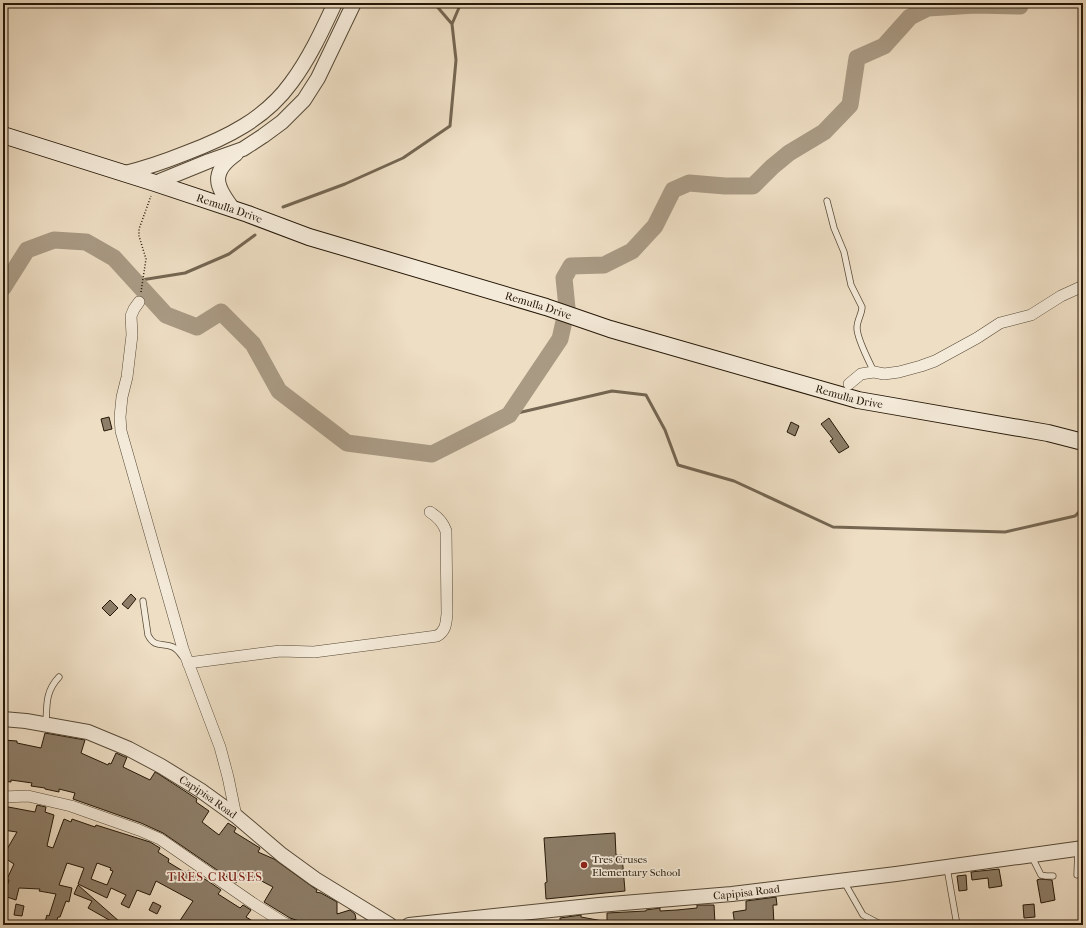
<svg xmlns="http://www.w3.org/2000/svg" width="1086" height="928" viewBox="0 0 1086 928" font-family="'IM FELL French Canon',serif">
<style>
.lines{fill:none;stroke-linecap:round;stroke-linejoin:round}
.stream{stroke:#746652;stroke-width:3}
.river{stroke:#a99a84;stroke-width:17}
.building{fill:#8d7e69;stroke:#241707;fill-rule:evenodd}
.service-casing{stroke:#564936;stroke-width:7}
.minor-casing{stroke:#564936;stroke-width:12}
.tertiary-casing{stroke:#564936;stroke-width:16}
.secondary-casing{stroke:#241707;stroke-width:18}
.path{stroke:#241707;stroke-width:1.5;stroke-dasharray:1 2;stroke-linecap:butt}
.service{stroke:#f4ead9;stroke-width:5.5}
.minor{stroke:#f4ead9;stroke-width:11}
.tertiary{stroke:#f4ead9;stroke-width:14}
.secondary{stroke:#f4ead9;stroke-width:16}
.poi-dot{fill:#8f2418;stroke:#f4ead9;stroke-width:1.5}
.labels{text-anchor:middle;stroke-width:3.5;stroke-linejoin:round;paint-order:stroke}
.street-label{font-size:11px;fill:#241707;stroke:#f4ead9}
.poi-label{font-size:11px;fill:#241707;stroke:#f4ead9;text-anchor:start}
.quarter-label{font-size:13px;letter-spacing:1px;fill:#7a1f14;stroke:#f4ead9}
</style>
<rect width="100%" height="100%" fill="#eedec4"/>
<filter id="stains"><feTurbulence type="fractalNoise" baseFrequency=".005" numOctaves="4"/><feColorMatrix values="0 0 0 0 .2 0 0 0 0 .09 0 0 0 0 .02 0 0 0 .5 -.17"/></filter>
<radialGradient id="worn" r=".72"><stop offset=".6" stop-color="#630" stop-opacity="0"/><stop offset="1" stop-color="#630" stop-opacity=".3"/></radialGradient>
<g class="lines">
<path class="stream" d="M434,3L452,24
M283,207L345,184L403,158L450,126L456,60L452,24L461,3
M135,281L185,273L229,254L255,235
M509,415L612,391L646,395L665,430L678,465L734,481L833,527L1005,532L1075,516L1083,508"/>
<path class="river" d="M3,288L27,250L54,240L86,242L114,258L166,315L197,327L221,312L253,344L279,391L347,443L432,454L509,415L560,339L567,308L564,278L571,266L604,265L632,251L655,226L673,190L689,183L725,186H753L772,167L789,153L824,132L850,105L857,58L884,46L910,17L928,8L975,5L1020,6L1021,3"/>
</g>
<path class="building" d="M109,417L112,429L104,431L101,419Z
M829,418L849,447L839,453L830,441L833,439L821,424Z
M791,422L799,426L795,436L787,432Z
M131,594L136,599L128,609L122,604Z
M110,600L118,608L110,616L102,608Z
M45,733L85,740L81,753L108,765L109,763L111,764L116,753L125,757H127L123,767L150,780L155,772L157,773L197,799L196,802L209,811L202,822L219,835L228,823L236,828L234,832L260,848L258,852L274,859L317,890L316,892L321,893L337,902V914L350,910L355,914L356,919L346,922L328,921V925H315L308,924L290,918L264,902L273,887L250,875L246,881L239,877L236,883L163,833L141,823L73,799L75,793L59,789V792L45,789V788L31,786L32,783L11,780V782L3,781V740L17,741V743L41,748Z
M37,805L46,807L45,812L54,815L47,846L53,848L64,819L71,822L72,819L95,827L96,825L150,842L160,848L158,852L169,859L168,862L186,873L188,870L208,881L221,890L218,894L240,908L243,905L251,910L246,917L259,925H177L193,901L156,881L150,895L137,890L129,908L121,904L126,895L111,888L107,898L78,884L84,868L67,863L59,885L72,888L69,902L66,901L60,917H58L55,925H44L47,915L49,916L56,894L39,891L40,889L19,888L16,900L4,896L9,880L7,879L14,864L3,857V856L17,832L3,830V806L35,812ZM97,863L111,868L110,870L113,871L107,885L91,879Z
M615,833L616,855H622L625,891L546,899L545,883L547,882L544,838Z
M999,869L1002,886L989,888L988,878L972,880L971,872Z
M966,875L967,890L959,891L957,876Z
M1040,879L1052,880L1055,900L1041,903L1037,880Z
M78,885L120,922L118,925L88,908L92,901L74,894Z
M776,897L777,905H773L774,925H735L733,912L746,910V901Z
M153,902L161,906L157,914L149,910Z
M16,904L24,906L22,916L14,915Z
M1034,904L1035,917L1024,918L1023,905Z
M697,905H714L715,924L696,925H607V913L646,911V910L660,908V911L677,910L697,908Z
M581,915V917L603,921V925H560V918Z"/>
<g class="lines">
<defs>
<path id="service" d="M827,201L834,228L844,252L851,285L862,307C862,314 857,320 857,328C857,339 869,361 874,372
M143,601L148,635C155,649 163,642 173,647C177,649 180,653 182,656
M46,724C47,705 45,692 59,677
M1031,855L1041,875L1046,876H1053
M947,868L957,925
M1077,875L1078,849
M843,880L863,915L882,925"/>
<path id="minor" d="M139,302L134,309L131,316L132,335L127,377L122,397L120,417L121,431L183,649L220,747L228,777L236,816
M849,384L861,374L867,373L874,372L884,374L899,372L921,366L935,361L977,338L1000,323L1031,315L1061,296L1083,286
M188,663L280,651L314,652L437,636C446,631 446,623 447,614L446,531C443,522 438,517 430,512
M3,797L28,796L71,806L139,830L160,839L254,904L284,923L290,925
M508,914V925"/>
<g id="tertiary">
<path d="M125,173C146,168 166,161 186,153C226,138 265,119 291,83C309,59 322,31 335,3"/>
<path d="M155,183L209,161L243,149L263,136L282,122L304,100L318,78L354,3"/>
<path d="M234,210C216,187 209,173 236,154"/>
<path id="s1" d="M3,719L26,721L88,732L129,749L161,766L200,790L236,816L282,855L315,879L390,925"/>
<path id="s2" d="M409,925L599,905L732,894L896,874L1083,848"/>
</g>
<g id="secondary">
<path id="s3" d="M3,135L155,183L248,214L309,237L546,307L610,329L858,400L1048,433L1083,442"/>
</g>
</defs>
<use href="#service" class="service-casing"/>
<use href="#minor" class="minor-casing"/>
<use href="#tertiary" class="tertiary-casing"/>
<use href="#secondary" class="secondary-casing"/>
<path class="path" d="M141,292L146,259L139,236V229L151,196"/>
<use href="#service" class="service"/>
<use href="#minor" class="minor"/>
<use href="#tertiary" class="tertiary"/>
<use href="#secondary" class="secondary"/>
</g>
<circle class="poi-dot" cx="584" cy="865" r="4"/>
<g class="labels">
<g class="street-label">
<text dy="4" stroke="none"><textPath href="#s3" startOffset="238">Remulla Drive</textPath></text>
<text dy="4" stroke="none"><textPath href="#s3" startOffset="562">Remulla Drive</textPath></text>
<text dy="4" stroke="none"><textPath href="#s3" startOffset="886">Remulla Drive</textPath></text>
<text dy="4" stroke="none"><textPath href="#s1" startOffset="223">Capipisa Road</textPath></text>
<text dy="4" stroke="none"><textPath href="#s2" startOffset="339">Capipisa Road</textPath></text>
</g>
<g class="poi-label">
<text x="592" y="863">Tres Cruses<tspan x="592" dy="13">Elementary School</tspan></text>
</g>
<g class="quarter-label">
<text x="215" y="881">TRES CRUSES</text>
</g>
</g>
<rect width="1086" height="928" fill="none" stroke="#eedec4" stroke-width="16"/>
<rect x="4" y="4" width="1078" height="920" fill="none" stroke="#241707" stroke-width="2"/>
<rect x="8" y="8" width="1070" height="912" fill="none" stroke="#241707"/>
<rect width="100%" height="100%" filter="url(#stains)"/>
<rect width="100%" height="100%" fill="url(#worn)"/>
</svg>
